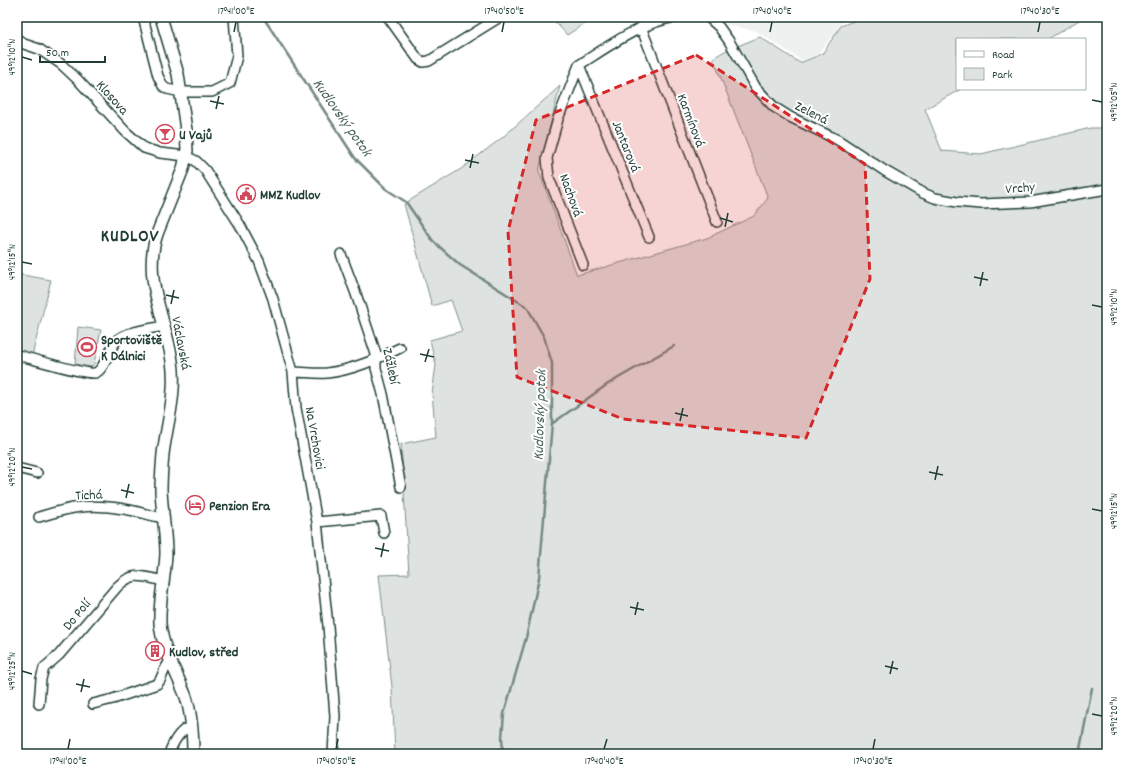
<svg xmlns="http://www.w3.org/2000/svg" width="1124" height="771" viewBox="0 0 1124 771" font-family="Dekko,sans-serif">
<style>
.built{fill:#eef1f0}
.green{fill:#dee3e2;stroke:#7e908b}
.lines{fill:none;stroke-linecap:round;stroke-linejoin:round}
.stream{stroke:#758883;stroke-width:2.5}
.minor-casing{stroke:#1f3d34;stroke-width:12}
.tertiary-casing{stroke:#1f3d34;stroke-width:14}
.minor{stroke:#fff;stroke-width:9}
.tertiary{stroke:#fff;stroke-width:11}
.marked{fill:#d62828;fill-opacity:0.2;stroke:#d62828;stroke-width:3;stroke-dasharray:8 5;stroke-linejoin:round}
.ticks{fill:none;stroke:#1f3d34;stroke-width:1.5}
.labels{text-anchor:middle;stroke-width:4;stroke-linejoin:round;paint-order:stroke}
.street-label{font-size:14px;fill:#1f3d34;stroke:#fff}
.poi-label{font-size:14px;font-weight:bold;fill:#1f3d34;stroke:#fff;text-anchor:start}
.water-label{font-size:15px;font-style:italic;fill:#4a625b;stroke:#fff}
.district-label{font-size:18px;font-weight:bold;letter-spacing:1px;fill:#1f3d34;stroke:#fff}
.neatline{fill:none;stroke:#1f3d34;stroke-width:1.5}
.ticks-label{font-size:10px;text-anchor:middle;fill:#1f3d34}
</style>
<rect width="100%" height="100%" fill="#fff"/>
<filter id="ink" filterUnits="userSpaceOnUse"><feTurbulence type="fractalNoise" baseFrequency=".025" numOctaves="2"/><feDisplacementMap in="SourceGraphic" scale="8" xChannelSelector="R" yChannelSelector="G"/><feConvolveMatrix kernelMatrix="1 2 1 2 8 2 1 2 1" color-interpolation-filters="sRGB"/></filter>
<g filter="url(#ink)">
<path class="built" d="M718,17H847L818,54L803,61L756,31L727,25Z"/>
<path class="green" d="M551,17H595L567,35Z
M863,17H1084L1048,39H957V89H961L925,109L942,151L981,154L1091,128H1107V754H395L392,687L379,575L409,574L401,444L436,437L432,394L436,365L430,340L462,331L451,300L432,306L404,204L461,169L503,137L560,86L539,171L577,275L707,238L754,216L768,198L713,58L725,51L760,37L800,63L822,54L841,26Z
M17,274L51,280L32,356L17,352Z
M78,327L101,330L94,364L91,367L75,364Z"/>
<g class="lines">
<path class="stream" d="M263,17L355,158L386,189L406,202L433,241L460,265L527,307L544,337L552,363V423L539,578L526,638L504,714L502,737L503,754
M553,423L608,384L674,346
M1079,754L1092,688"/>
<defs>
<path id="minor" d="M143,17L158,76L163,86L167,89L181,92H212L230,83L237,56L234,17
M388,17L418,59L423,62L429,61L500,17
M708,17L719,27L729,41L756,88L774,107L790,117L838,140L885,171L923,193L935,198L957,202L981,204L1030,202L1107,189
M641,27L717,222
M17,39L24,44L39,49L61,64L78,80L125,131L144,148L160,153L186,156L196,161L205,170L240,225L259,261L273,299L293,372L296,408L317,522L328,626L335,716L333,754
M579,65L558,119L547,158L549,178L583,265
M579,65L649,237
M579,65C609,46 640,23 675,17
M341,254L356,294L376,354V368L383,394L401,487
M17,355C30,358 86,375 95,373C105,370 109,348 117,340C127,331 150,329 164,326
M293,372C304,372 316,374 327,373C353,370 377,359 400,348
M17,468L37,473
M39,517C71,507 90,503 124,509C138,511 150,516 164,518
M317,522L381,516L384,533
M39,704L41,679L44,668L59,655L117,587C134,570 143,577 164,581
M93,704L113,699L157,684C164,678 161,670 171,661
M169,754C173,742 179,730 192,726"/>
<path id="tertiary" d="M161,17L178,74L186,130L187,151L183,169L157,234C142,279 166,318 172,361C177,393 167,423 163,454C162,466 161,478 161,490C162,512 166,533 166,554C165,577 159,600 160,623C162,649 177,673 186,697C192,716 193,734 193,754"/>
</defs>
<use href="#minor" class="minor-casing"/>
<use href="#tertiary" class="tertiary-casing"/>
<use href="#minor" class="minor"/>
<use href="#tertiary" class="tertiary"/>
</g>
</g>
<path class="marked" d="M696,55L865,164L870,279L806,438L623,419L517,377L508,231L536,120Z"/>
<path class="ticks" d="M234,32L236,22M502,32L504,22M770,32L772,22M1038,32L1040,22M22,57L32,60M1092,100L1102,102M210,101L224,104M216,109L219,96M465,160L479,163M470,168L473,154M720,218L733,222M725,227L728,213M22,262L32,264M974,277L988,280M980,286L983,272M166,295L179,298M171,304L174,290M1092,305L1102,307M420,354L434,357M425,362L429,349M675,413L688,416M680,421L683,408M22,467L32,469M929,472L943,475M935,480L938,466M121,490L134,493M126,498L129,484M1092,509L1102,511M375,548L389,551M381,557L384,543M630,607L644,610M635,615L638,602M885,666L898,669M22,671L32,674M890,674L893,661M76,684L90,687M81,692L84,679M1092,714L1102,716M68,749L70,739M336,749L338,739M604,749L607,739M873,749L875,739"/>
<defs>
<symbol id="bar-ring" viewBox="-11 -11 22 22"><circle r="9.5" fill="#fff" stroke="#d1495b" stroke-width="1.5"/><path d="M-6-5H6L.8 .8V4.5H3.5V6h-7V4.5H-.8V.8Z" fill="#d1495b"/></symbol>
<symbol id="civic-ring" viewBox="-11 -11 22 22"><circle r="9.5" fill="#fff" stroke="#d1495b" stroke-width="1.5"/><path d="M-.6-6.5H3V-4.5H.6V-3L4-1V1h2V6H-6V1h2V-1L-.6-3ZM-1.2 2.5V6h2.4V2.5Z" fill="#d1495b"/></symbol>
<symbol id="stadium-ring" viewBox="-11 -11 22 22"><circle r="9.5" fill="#fff" stroke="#d1495b" stroke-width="1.5"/><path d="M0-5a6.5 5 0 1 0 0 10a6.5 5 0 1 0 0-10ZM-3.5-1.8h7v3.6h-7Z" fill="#d1495b"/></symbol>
<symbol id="hotel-ring" viewBox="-11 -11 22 22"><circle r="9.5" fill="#fff" stroke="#d1495b" stroke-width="1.5"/><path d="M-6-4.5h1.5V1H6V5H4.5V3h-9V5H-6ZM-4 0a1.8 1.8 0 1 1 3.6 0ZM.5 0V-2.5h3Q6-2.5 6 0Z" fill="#d1495b"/></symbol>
<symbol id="building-ring" viewBox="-11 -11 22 22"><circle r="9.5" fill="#fff" stroke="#d1495b" stroke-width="1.5"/><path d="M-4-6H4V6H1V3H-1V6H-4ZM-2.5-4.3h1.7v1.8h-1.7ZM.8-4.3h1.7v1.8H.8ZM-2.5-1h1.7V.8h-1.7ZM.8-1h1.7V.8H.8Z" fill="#d1495b"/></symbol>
</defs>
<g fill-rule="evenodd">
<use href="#bar-ring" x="154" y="123" width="22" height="22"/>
<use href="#civic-ring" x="235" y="183" width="22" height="22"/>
<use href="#stadium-ring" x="76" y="336" width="22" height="22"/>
<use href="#hotel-ring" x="184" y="494" width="22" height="22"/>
<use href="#building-ring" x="144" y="640" width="22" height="22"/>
</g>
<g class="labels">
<g class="street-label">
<text transform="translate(113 97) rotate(48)" y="5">Klosova</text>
<text transform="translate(812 112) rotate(27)" y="5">Zelená</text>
<text transform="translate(692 120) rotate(69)" y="5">Karmínová</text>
<text transform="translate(627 146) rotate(68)" y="5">Jantarová</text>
<text transform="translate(1020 187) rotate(-5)" y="5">Vrchy</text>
<text transform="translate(572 195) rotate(70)" y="5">Nachová</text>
<text transform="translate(182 343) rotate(79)" y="5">Václavská</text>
<text transform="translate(392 366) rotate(78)" y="5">Zážlebí</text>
<text transform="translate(316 438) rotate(80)" y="5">Na Vrchovici</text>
<text transform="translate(89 494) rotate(-2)" y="5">Tichá</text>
<text transform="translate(76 614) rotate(-50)" y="5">Do Polí</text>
</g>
<g class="poi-label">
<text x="179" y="139">U Vajů</text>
<text x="260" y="199">MMZ Kudlov</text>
<text x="101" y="344">Sportoviště<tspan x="101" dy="16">K Dálnici</tspan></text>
<text x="209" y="510">Penzion Era</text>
<text x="169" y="656">Kudlov, střed</text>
</g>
<g class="water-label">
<text transform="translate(343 117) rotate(55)" y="5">Kudlovský potok</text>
<text transform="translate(539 415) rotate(-88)" y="5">Kudlovský potok</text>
</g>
<g class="district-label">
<text x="130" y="241">KUDLOV</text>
</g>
</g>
<rect width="1124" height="771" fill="none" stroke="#fff" stroke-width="44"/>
<rect x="956" y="38" width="130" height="52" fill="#ffffff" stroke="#a5b1ae"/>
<rect x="964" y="51" width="20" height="6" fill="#ffffff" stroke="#a5b1ae"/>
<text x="992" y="58" font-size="12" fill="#1f3d34">Road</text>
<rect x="964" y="68" width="20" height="12" fill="#dee3e2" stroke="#a5b1ae"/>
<text x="992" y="78" font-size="12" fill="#1f3d34">Park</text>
<path d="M40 56v6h65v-6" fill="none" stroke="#1f3d34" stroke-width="2"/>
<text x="46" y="56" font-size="12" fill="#1f3d34" stroke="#ffffff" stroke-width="3" paint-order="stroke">50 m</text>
<rect x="22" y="22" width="1080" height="727" class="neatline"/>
<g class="ticks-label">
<text x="236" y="14">17°41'00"E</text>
<text x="504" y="14">17°40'50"E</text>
<text x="772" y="14">17°40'40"E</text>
<text x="1040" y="14">17°40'30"E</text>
<text transform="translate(11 57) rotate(-90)" y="4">49°12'10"N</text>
<text transform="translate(1113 102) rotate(-90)" y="4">49°12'05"N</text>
<text transform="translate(11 262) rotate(-90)" y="4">49°12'15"N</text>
<text transform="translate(1113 307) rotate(-90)" y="4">49°12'10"N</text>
<text transform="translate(11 467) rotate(-90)" y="4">49°12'20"N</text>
<text transform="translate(1113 511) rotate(-90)" y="4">49°12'15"N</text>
<text transform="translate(11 671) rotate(-90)" y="4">49°12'25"N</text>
<text transform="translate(1113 716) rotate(-90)" y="4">49°12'20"N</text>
<text x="68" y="764">17°41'00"E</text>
<text x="336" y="764">17°40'50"E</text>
<text x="604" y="764">17°40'40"E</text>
<text x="873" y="764">17°40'30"E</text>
</g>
</svg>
